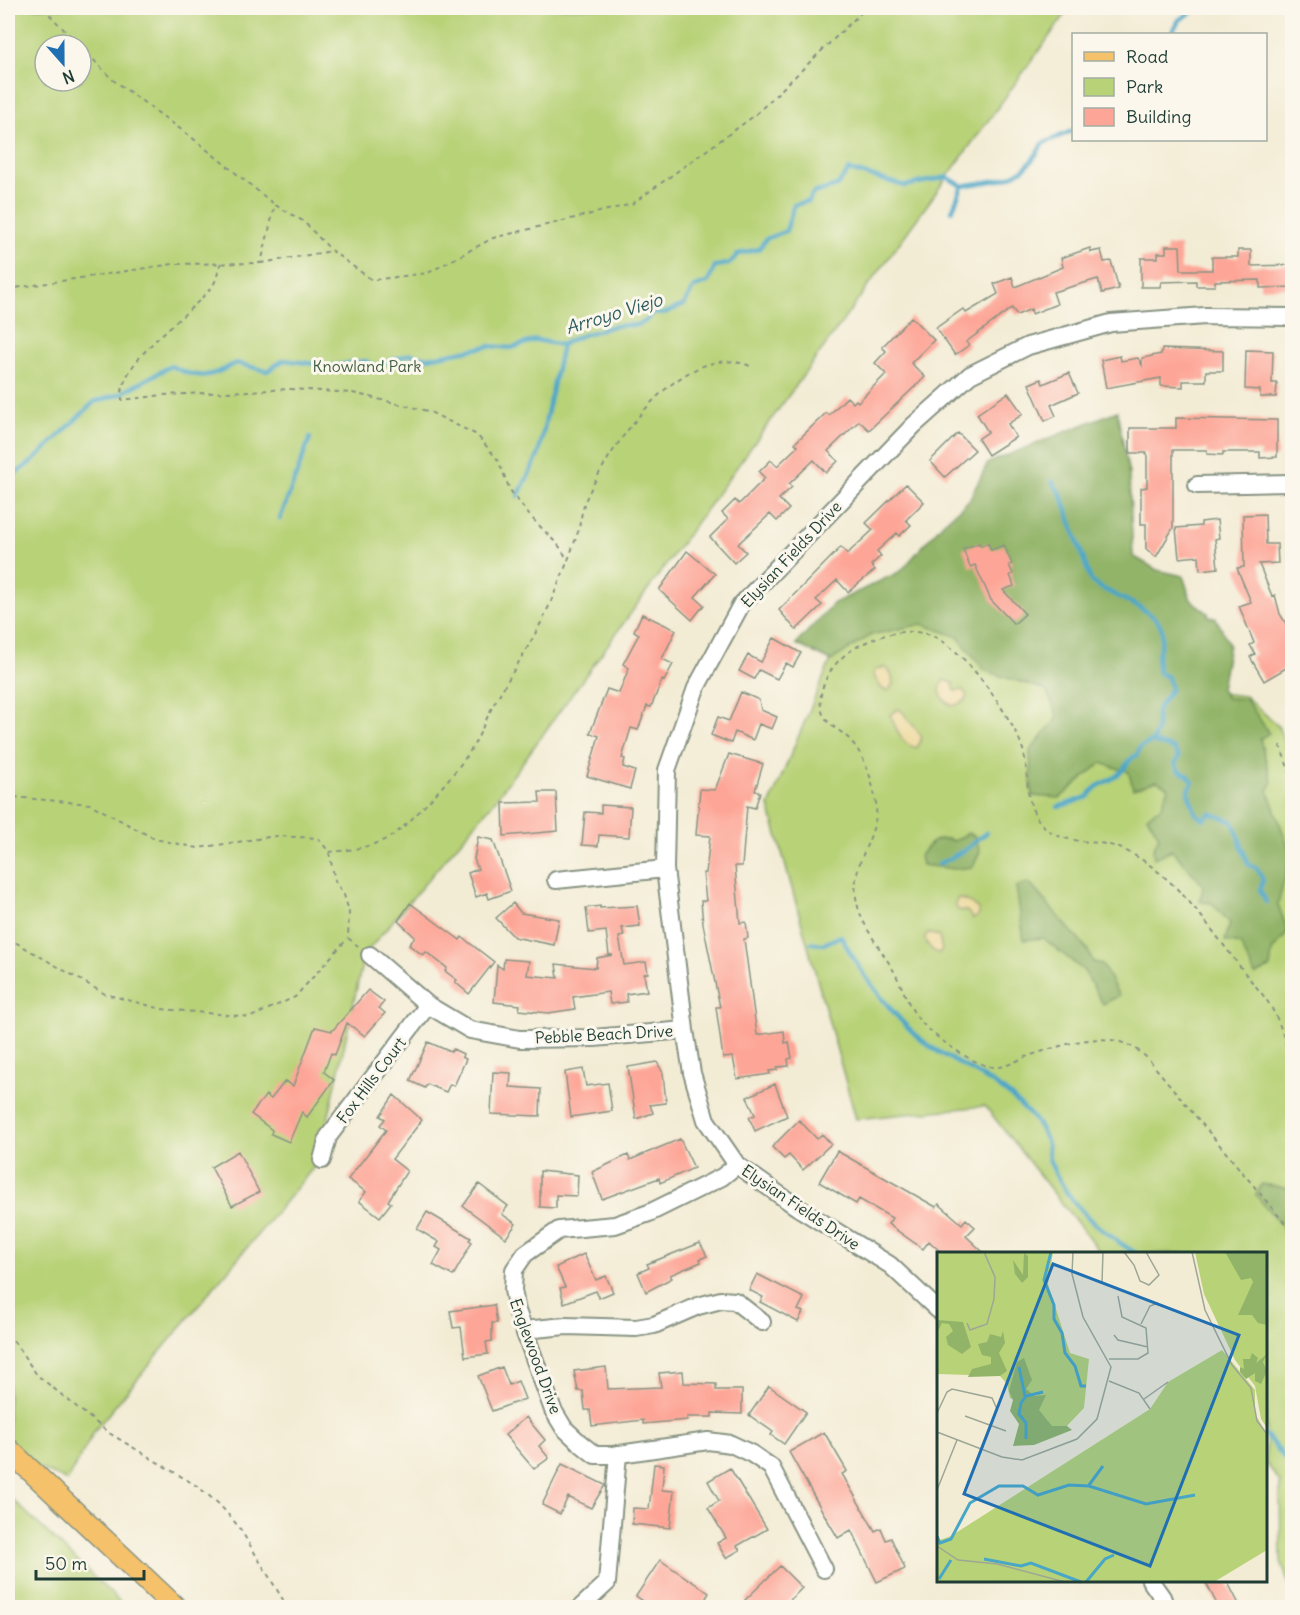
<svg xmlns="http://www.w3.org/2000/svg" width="1300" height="1615" viewBox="0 0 1300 1615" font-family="Delius,sans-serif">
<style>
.green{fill:#b8d277;stroke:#6c8856;stroke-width:1.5;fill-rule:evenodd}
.forest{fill:#92b468;stroke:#58784e;stroke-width:1.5}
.sand{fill:#eeda9e;stroke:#868c69;stroke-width:1.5}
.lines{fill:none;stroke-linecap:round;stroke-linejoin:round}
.stream{stroke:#48a6c7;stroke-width:4.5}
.building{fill:#fda697}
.minor-casing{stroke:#899484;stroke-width:20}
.major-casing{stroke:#899484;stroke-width:24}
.path{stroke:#899484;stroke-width:2;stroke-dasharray:4.5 4.5;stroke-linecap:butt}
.minor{stroke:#fff;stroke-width:16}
.major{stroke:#f5c16b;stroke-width:21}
.labels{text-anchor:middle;stroke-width:6;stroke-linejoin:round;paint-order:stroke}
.park-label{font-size:16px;fill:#3e5b41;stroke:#fbf7ec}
.street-label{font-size:16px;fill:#1f3d34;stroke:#fbf7ec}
.water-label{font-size:18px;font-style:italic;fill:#2b5c60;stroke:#fbf7ec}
.inset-river{fill:none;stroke:#48a6c7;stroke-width:3}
.inset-road{fill:none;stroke:#9ea695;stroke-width:1.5}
.view{fill:#1f6fb2;fill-opacity:0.15;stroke:#1f6fb2;stroke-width:3}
.inset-edge{fill:none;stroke:#1f3d34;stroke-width:3}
</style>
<rect width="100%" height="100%" fill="#fbf7ec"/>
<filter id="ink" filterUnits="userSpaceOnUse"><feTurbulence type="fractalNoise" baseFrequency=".0167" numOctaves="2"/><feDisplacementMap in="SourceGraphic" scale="12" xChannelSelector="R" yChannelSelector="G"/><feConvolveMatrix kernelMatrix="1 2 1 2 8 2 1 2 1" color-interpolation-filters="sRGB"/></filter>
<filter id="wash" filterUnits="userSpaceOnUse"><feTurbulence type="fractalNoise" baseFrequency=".008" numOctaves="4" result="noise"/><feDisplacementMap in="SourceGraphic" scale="24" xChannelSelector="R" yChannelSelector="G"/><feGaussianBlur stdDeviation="1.35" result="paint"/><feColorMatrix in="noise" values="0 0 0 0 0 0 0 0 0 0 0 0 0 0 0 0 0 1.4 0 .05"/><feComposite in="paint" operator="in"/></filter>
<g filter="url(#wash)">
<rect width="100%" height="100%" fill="#f3ecd5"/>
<path class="green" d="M8,8H1070L493,803L364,955L319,1161L95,1430L67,1481L8,1454ZM45,45H81V81H45Z
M920,602L1062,675L1245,696L1278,726L1292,762V1592L1281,1562L1280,1482L1266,1463V1254L1101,1253L985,1106L856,1119L769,806L843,631Z
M8,1495L125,1607H8Z"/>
<path class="forest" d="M1117,411L1129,474L1133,556L1157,570L1183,576L1191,600L1208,613L1209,617L1216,618L1229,644L1221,689L1227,698L1246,699L1269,733L1260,739L1272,783L1268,791L1291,854L1278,904L1288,932L1272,951L1270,968L1255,975L1240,944L1225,941L1230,923L1212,903L1200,902L1203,885L1172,850L1154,858L1153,850L1159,836L1147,816L1162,806L1168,787L1157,781L1133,789L1129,772L1101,763L1060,798L1032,796L1030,751L1058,717L1046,690L985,671L958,637L922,624L871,635L831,661L796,644L834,603L901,571L943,523L969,500L988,463Z
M968,833L975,836L980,851L973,867L954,869L922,865L920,856C929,842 938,835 954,841Z
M1029,883L1087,949L1093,962L1102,964L1119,996L1103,1004L1084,971L1043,938L1024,940L1016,887Z
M1262,1184L1290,1189L1292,1239L1256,1195Z"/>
<path class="sand" d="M885,667L891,673L893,684L888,691L882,689L873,675L875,670Z
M944,680L953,683L955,691L963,690L967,696L965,701L953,706C942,701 936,690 944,680Z
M898,709L902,711L922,737L917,748C899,744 897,728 890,715Z
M958,898L971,903L978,909L979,915L973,919L967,911L958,910L955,904Z
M928,933L939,936L942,950L939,953C933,953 924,942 925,936Z"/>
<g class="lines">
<path class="stream" d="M1171,34L1179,20L1198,8
M952,211L962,186
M562,345C574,336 594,332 610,327C627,322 640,332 653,313L662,314L684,305L693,288L708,282L715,266L729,264L738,254L759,249L766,239L786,231L794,205L809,201L813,193L837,186L849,170L905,186L947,177L962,186C1000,179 1024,182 1042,144L1074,130
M8,479L33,461L94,402L120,394L171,366C198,380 210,378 236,363L267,371L284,360L332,366L365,361L376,366L410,354L428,358L490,346L511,348L536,340L562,345
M1052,481L1062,496L1091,581C1107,595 1161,610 1162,631C1163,647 1154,655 1159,673L1168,677L1171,689L1157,710V730L1152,742
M518,496L538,456L562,345
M280,519L310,438
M1058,807L1088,797C1096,782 1108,784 1120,773C1127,767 1128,758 1137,755L1140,747L1152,742L1174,749L1179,757L1175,763L1178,770L1189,776L1193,782L1188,792L1196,814L1204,819L1210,813L1232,821C1240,835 1241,849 1249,865L1257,868L1263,880L1260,890L1266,902
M939,864L965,850L986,833
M811,943L824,944L841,936C860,973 899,1026 934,1049C967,1070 997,1080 1025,1110C1034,1118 1044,1132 1047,1144C1048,1150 1048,1156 1050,1162C1069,1206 1097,1229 1137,1254
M1266,1435L1292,1467"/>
</g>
<g id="blocks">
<path class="building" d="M1166,246H1180L1181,270H1212V257H1238V250H1251V266L1293,265V287L1260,288V280L1215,281V286H1196V281L1161,282L1160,287H1141V258H1158V253H1166Z
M1090,248L1091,252L1101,250L1104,262L1111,261L1119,289L1102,293L1098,279L1053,292L1057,304L1032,314L1031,309L1017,315L1012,308L966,342L969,345L955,355L936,328L963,309L966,313L998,294L994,284L1012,277L1015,287L1063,267L1061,258Z
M911,317L934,340L911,363L925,377L869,430L859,421L828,451L838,461L826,473L814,460L789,484L792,487L779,499L789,509L777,521L770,514L738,544L746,552L734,563L710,537L728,519L722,513L735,500L739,504L765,478L759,472L771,460L777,466L798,446L795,443L826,413L829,415L847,397L853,403L856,400L858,402L886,374L875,363L886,351L882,347Z
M1162,349L1223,351V371H1206V381H1183V387L1161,386V378L1106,388L1101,360L1120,356L1121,361L1138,358L1142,365V358L1161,354Z
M1246,350L1273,351L1272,383H1277L1276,397H1260V390L1245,389Z
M1069,373L1078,393L1051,405L1056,416L1045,421L1029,384L1041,379L1043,384Z
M1008,393L1023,414L1008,424L1016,437L988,455L978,439L988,432L977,414Z
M1176,418L1277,420V457L1260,458V452H1223V455L1207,454V450H1173V528L1156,557L1146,549V524H1141V488L1147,487V453H1130V428H1176Z
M958,433L975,450L945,477L930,461Z
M906,484L924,502L906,520L911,525L899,536L897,533L877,551L881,556L871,565L875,570L848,592L837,580L816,600L822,605L796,630L779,610L841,547L847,554L873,530L866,523Z
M1265,514L1266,544H1277L1278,563L1259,564L1272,596L1275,595L1280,614L1293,635V664L1264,681L1250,657L1255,654L1250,645L1254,643L1239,606L1251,602L1237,568L1244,567L1243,515Z
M1217,520L1219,538L1215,539L1218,568L1200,570L1199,556L1179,558L1176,528L1201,526V522Z
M979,543L981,546L988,543L991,550L1004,545L1012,564L1009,565L1013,574L1010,575L1014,586L1003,590L1025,614L1014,624L991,600L975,565L970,567L963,549Z
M687,551L715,574L695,597L704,605L692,620L659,590Z
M642,614L676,630L662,659L673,664L664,681L662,680L651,707L647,706L638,730L631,728L622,758L625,759L623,767L635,771L630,789L587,776L599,736L590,733L607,689L619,693L629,668L623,664L639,634L634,631Z
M774,638L801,653L793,667L786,663L777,679L759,670L754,679L739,671L748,655L761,662Z
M741,692L759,700L761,710L777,717L772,729L759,724L753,740L735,732L731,743L711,735L718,717L729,721Z
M729,754L763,764L755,791L760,792L755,808L747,806L742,866H735L740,923L746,922L748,938L744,939L757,1035L784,1031L785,1043L789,1042L792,1058L788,1059L789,1066L777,1067V1070L769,1071L770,1074L737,1079L733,1057L723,1058L716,1007H720L703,924L701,901H706L703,873H706L710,836L696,835L700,789L715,790Z
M539,792H556L558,831L504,836L503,803L540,802Z
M601,805L631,807L629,837L599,835L598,846L582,845L585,812L601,813Z
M478,837L493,840L511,891L489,899L487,893L476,897L468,873L478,869L474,859Z
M410,903L460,940L462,937L494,962L469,994L455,982L457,980L445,971L447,968L426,952L423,955L409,945L415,937L398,921Z
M513,903L521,913L559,919L554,945L514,937L496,918Z
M600,906V908L637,906L640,926L622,928L624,936L619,937L624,965L646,962L648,973L644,974L647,991L626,994L627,1002L610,1004L608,992L573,997L575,1009L548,1013L519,1010L520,1005L494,1002L497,965L503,969L504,959L529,961L527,975L558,978L556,964L596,968L597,958L613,955H609L606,931L589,933L586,908Z
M368,990L384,1002L379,1008L385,1013L365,1036L347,1023L335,1055L331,1053L324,1072L334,1080L307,1117L302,1112L289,1142L271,1134L272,1130L251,1114L266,1095L271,1099L285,1081L293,1086L315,1027L332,1031Z
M428,1042L451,1052L453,1049L463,1054L462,1057L466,1059L454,1086L450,1084L446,1092L427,1084L425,1088L410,1081Z
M657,1062L663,1073L666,1103L650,1105L653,1113L636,1119L628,1067Z
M583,1069L586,1086L608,1083L612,1111L571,1117L565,1072Z
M493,1072L511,1073L510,1087L541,1089L540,1116L491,1114Z
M775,1084L787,1116L755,1131L749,1117L755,1115L747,1097Z
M394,1095L422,1120L392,1159L407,1171L388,1201L391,1203L380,1217L359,1201L366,1192L348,1179L386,1130L380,1125L385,1119L380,1116Z
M799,1120L817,1139L822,1134L831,1144L803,1170L789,1155L784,1159L772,1147Z
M680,1139L694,1168L660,1183L659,1178L602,1199L592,1172L628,1155L630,1160Z
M238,1151L259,1192L232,1206L211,1167Z
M837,1151L936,1207L939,1204L962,1224L966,1219L975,1227L966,1236L985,1254H943L929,1241L923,1249L888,1224L892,1218L859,1199L856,1204L819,1182Z
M540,1171L578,1175L577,1196L556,1195V1208L540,1207Z
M479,1184L508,1206L502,1214L516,1224L506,1238L463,1206Z
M427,1212L471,1238L469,1240L472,1242L453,1276L433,1265L441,1250L436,1247L439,1242L417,1229Z
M700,1243L707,1256L700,1259L701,1262L670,1275L672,1278L646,1292L638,1273L649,1268L647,1264Z
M584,1254L596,1280L606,1276L613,1292L599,1298L596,1291L564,1303L560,1288L565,1287L556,1267Z
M757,1274L804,1298L798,1310L803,1312L798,1322L760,1302L763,1297L749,1290Z
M494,1305L497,1323H492V1341L486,1342L488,1354L465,1357L461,1327L453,1328L450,1311Z
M502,1367L509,1385L518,1381L525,1399L492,1411L478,1376Z
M606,1367L608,1389L661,1387L659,1373L683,1371L684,1383L716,1384V1390H742V1414L712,1413V1417H687V1420L643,1424V1420L592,1426L590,1410H585L583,1391H578L574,1371Z
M769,1386L806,1412L784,1444L771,1435L773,1432L749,1415Z
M526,1417L545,1440L539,1446L549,1458L534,1469L505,1435Z
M824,1432L847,1471L842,1474L875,1531L881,1528L886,1540L891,1538L905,1569L877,1582L851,1530L838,1538L824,1514L789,1452Z
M562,1464L605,1485L591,1508L568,1497L560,1514L542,1505Z
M654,1464L664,1465L662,1490L674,1491L670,1528L632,1524L633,1508L649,1509Z
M730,1468L767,1529L737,1546L740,1550L726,1558L717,1543L726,1538L708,1508L719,1501L708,1481Z
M660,1560L709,1593L700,1608H653L636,1596Z
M780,1566L802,1588L782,1608H752L745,1600Z
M1205,1581H1227L1241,1608H1219Z"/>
</g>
</g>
<g filter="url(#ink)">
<use href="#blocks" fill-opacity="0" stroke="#899484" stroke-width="1.5"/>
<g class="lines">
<defs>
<path id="minor" d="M1197,485L1292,483
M556,880L665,869
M370,955L428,1005L470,1030L520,1039L594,1038L685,1030
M322,1160L328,1137L428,1005
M737,1165L722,1177L649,1213L615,1225L559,1230L525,1254L514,1270L513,1290L517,1311L553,1410L564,1428L580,1443L595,1455H613L708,1441L731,1444L752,1454L771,1467L824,1569
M938,1310L890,1265L797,1207L737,1165L706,1120L692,1073L685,1030L665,869L667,770L696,688L741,605L914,425L970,375L1028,346L1111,323L1205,316L1292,317
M524,1330L566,1326L636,1328L654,1325L698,1306L721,1300L735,1301L762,1322
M1150,1580L1162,1597L1166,1608
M580,1608L607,1583L618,1454"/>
<path id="major" d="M8,1449L176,1608"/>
</defs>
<use href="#minor" class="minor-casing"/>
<use href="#major" class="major-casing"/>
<path class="path" d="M43,8L79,45
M81,47L113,80L190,136L275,205
M221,263C218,270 217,280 213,285C191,316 117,359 122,400L164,395L291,389L353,393L428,411L477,435L498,460L510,490L529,515L559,546L568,560
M261,263L332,251
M8,289L173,264L261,263L275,205L303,221L332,251L372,280L428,273L493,238L632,204L754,116L866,8
M1280,745L1292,779
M8,803L13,797L90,804L155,839L198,848L276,836L318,838L329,852L335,881L344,895L349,911L348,938L358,946
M329,852C351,850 369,848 390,837C410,825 457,772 470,751C480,736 486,718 495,702C518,662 540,631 557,587C565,569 572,550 578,532C581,520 582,507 587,497C611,445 683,338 750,366
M8,938L105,994L162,1009L251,1017L295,997L348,938
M1292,1072C1287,1050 1283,1027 1271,1007C1263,993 1251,982 1242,969C1208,926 1174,872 1122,849C1095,837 1061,848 1040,822C1022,801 1031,769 1021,744C1009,713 962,645 930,635C903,626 869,637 846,654C831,666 818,687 821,707C824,726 840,728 851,741C865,757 871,777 875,797C881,824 865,844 858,869C847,910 873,936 892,968C903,986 907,1006 921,1022C935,1037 976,1068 996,1067C1007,1067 1018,1060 1028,1056C1070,1043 1115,1024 1149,1060L1292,1232
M8,1333L37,1375L109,1433L197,1486L219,1504L239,1527L288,1608
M8,1593L18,1608"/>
<use href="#minor" class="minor"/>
<use href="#major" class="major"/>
</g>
</g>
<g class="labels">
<g class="park-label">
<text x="367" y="372">Knowland Park</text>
</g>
<g class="street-label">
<text transform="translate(791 554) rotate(-47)" y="6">Elysian Fields Drive</text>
<text transform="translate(604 1034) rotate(-3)" y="6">Pebble Beach Drive</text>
<text transform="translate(371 1080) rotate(-53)" y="6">Fox Hills Court</text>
<text transform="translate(801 1207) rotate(34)" y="6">Elysian Fields Drive</text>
<text transform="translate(536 1356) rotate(70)" y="6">Englewood Drive</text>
</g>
<g class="water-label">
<text transform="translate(614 314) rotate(-17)" y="6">Arroyo Viejo</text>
</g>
</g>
<g transform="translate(937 1252)">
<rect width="330" height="330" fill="#f3ecd5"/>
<path d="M0,0H116L111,32L133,101L152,107L147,156L127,177H115L98,159L73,146L70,132L63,124L0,122ZM258,0H330V176L324,167L318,134L298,108L267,42ZM285,98L318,138V162L330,182V298L277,330H0V289L14,284L213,157L231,130Z" fill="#b8d277"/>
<path d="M288,0H330V73L321,71L315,63H301L316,30L314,26L304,28ZM87,1L91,4V25L85,31L78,22L76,8L86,23ZM0,68L26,70L34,95L25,102L11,93L9,85L16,79L12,72L5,71L0,81ZM66,79L68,91L62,101L70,119L63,124L31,125L35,117L54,112V105L45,103L41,92L50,90L53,82L64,85ZM315,101L321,106L319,111L330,102L326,110L330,119L324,132L318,129V121L309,127L303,120V115L307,117L306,107H313ZM87,106L95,128L89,137L98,144L109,143L102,158L115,174H130L135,178L97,193L76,194L82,172L73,159L76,148L72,139L80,110Z" fill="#92b468"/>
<path class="inset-river" d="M114,0L107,28L117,53V67L125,81L128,101L138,114L144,134H149M82,115L88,144M89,187V171L82,162L84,151L89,144L106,140M152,233L166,214M0,284L3,291L14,287L33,251L62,234H86L101,243L132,233L152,234L209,252L258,243M47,307L84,314L94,311L144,330M2,327L14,308M149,330L168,307L177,303"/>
<path class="inset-road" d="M187,0L197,13L203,29L212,33L222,23L209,0M255,0L268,58L295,113L314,136L320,169L330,182M165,31L166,0M30,71L33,78L50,72L57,47L58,25L47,0M204,72L213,54L221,51M177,83L181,88L211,95M172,107H201L211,101L209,76L185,65L181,44M172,129L202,141L213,157M207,147L231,130M0,161L10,140L15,137L55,146L60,157L45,197M28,164L69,179M0,180L65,205L85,208L140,187L160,167L174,115L146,65L135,22L136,0M0,238L20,188M0,294L21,308L60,312L128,330"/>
<path class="view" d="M116,12L302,83L213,314L27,242Z"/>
<rect width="330" height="330" class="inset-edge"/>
</g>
<rect width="1300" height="1615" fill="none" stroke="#fbf7ec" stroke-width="30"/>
<rect x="1072" y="33" width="195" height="108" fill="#fbf7ec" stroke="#a3ada2" stroke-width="1.5"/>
<rect x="1084" y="52" width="30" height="9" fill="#f5c16b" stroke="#a3ada2" stroke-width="1.5"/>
<text x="1126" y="63" font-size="18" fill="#1f3d34">Road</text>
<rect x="1084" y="78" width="30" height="18" fill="#b8d277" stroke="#a3ada2" stroke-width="1.5"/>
<text x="1126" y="93" font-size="18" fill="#1f3d34">Park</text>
<rect x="1084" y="108" width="30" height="18" fill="#fda697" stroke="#a3ada2" stroke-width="1.5"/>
<text x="1126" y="123" font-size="18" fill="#1f3d34">Building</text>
<g transform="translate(63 63) rotate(159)"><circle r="28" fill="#fbf7ec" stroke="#a3ada2" stroke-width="1.5"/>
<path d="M0-4.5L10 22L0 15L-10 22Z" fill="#1f6fb2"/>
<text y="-9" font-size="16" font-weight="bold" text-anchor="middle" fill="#1f3d34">N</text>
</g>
<path d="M36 1570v9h108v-9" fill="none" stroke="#1f3d34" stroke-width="3"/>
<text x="45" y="1570" font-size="18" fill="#1f3d34" stroke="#fbf7ec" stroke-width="4.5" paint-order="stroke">50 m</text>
</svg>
